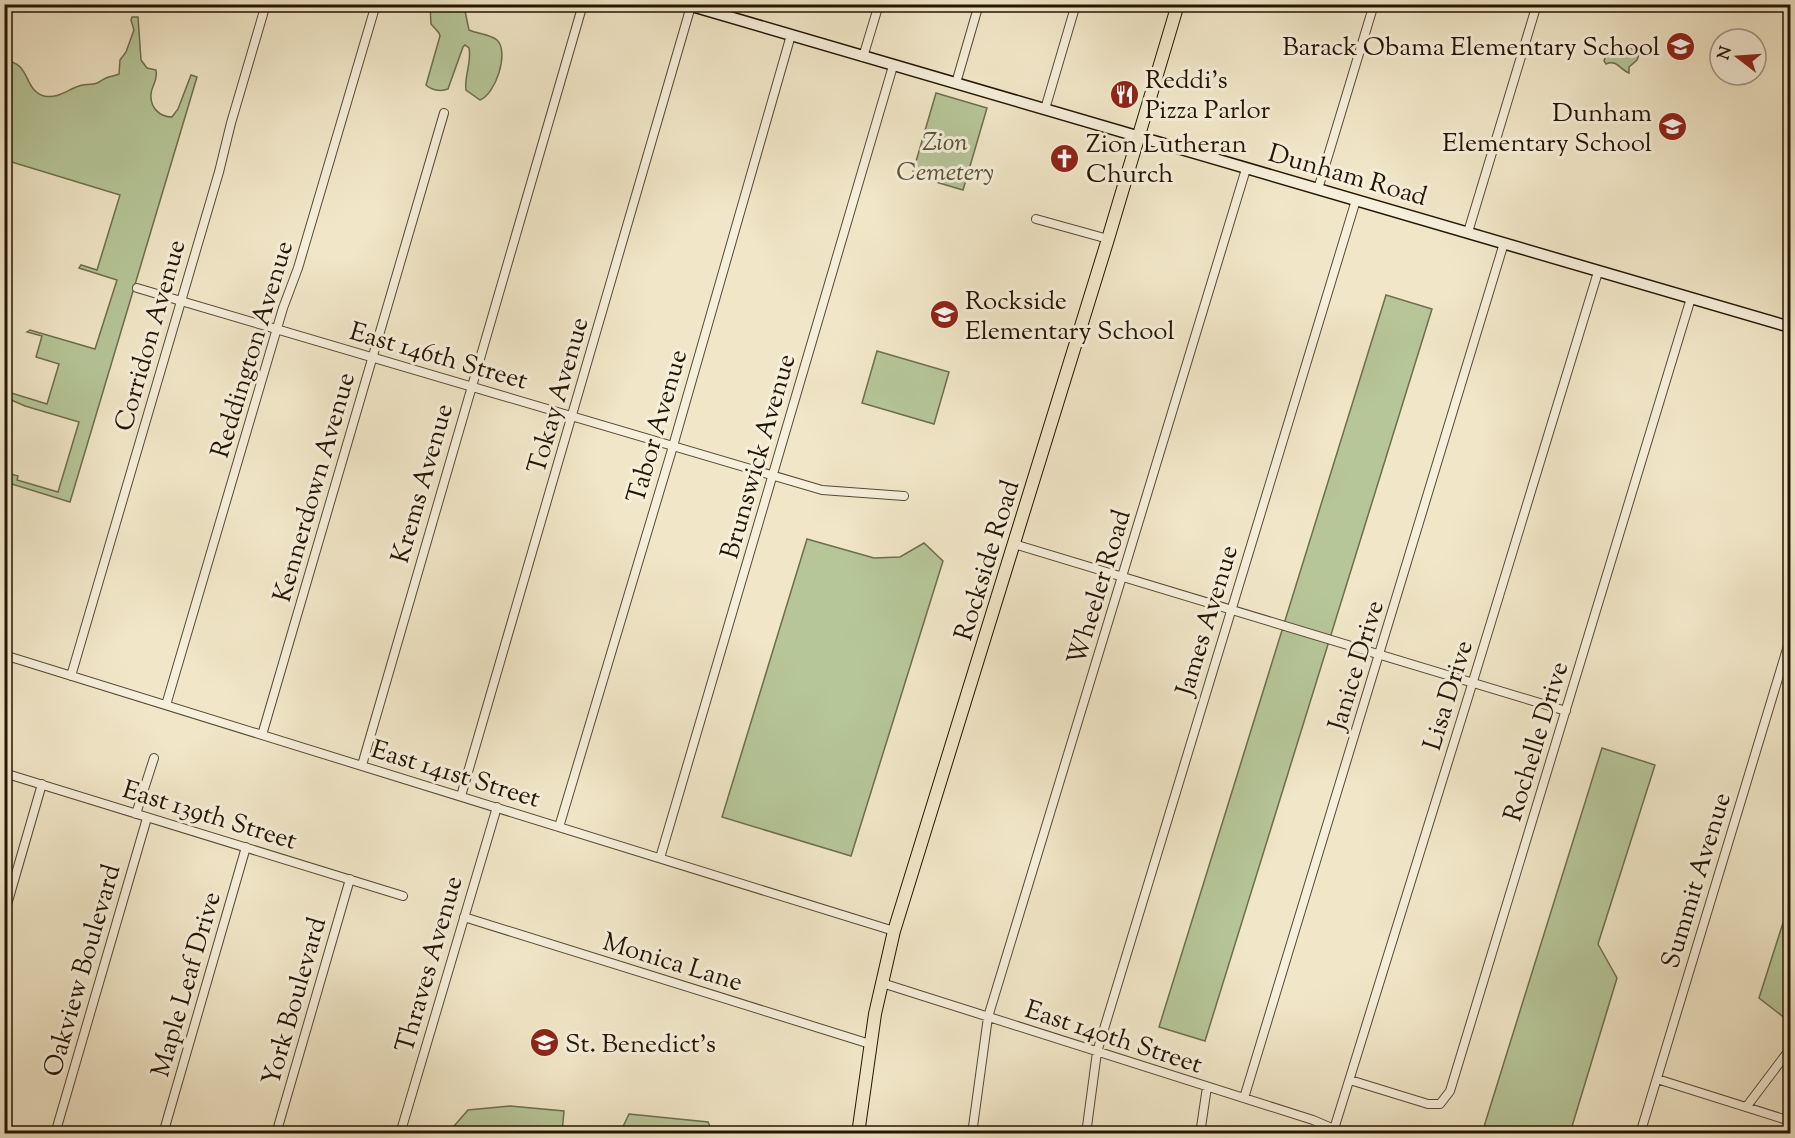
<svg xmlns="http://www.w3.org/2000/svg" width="1795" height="1138" viewBox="0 0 1795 1138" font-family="'Sorts Mill Goudy',serif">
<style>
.green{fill:#b6c699;stroke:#6d6e4e;stroke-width:1.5}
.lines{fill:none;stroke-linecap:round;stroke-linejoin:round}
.street-casing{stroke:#574a34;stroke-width:10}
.secondary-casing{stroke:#241502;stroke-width:13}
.primary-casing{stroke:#241502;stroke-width:14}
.street{stroke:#f6efdb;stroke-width:8}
.secondary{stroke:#f6efdb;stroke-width:10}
.primary{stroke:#f1e7c8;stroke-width:12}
.labels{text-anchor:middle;stroke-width:6;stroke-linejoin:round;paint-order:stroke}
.poi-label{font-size:26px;fill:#241502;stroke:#f6efdb;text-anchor:start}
.park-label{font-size:26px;font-style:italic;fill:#575337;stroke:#f6efdb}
.street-label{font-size:26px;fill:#241502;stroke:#f6efdb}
</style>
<rect width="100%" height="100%" fill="#f1e7c8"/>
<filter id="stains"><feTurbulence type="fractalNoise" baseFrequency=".00333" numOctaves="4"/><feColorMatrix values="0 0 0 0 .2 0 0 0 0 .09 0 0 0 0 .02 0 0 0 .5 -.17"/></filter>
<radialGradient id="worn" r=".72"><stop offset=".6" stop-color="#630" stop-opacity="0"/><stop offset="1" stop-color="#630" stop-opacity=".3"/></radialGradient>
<path class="green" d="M430,5H458L459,10L465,11L469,30C478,34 490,34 497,40C510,52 495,95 480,100L466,90C464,76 472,62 469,48L465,45L463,47L448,89C441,92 431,90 426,85L440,36L439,33L431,24Z
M132,17H138L141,60L147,68L156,70C158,82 152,84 151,94C150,107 159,117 172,117L178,109L191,75L197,77L70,502L5,482L4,472L18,476L17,480L58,492L79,422L25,406L9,399L8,401L5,400V391L47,404L59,364L36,357L42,336L27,332L30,330L95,349L117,280L79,268L81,265L97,270L120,195L5,160V61C31,62 23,90 44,96C58,99 67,90 79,86C84,84 88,85 93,84C98,84 101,80 106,78C110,76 114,76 119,74L120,60L126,52L134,30L131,20Z
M1610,42L1640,51L1637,60L1629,67V73C1620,70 1617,59 1606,64L1604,61Z
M936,93L987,108L963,190L912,175Z
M1386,295L1432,309L1205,1041L1159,1027Z
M877,351L949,372L934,424L862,403Z
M807,539L874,558L900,557L924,543L943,561L851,856L722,817Z
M1602,748L1655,765L1598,944L1617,978L1570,1133H1482Z
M1790,901V1012L1786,1019L1759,998Z
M510,1106L564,1111L562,1133H448L468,1110Z
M629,1114L708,1122L713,1133H620Z"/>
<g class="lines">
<defs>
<path id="street" d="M863,57L879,4
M956,83L979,4
M1045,109L1076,4
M1318,189L1374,4
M1036,219L1108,239
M1468,232L1537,4
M137,288L822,490L904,496
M1014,544L1566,711
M4,655L894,931
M71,676L219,172L231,123L266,4
M166,705L283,308L298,268L376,4
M262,735L444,113
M362,765L583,4
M4,773L403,896
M461,796L691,6
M136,814L154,758
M559,827L671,453L791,35
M660,858L893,66
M4,915L42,784
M464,917L870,1044
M882,983L1313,1120L1334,1129L1338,1134
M1657,1079L1790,1121
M1350,1080L1428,1104H1440L1450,1091L1691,298
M1244,1098L1504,243
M1747,1106L1790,1049
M1334,1129L1470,691L1598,272
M55,1134L147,818
M163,1134L246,847
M276,1134L350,879
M400,1134L497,807
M972,1134L988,1017L1246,169
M1086,1134L1097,1052L1356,200
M1200,1134L1207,1087
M1640,1134L1790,639"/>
<path id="secondary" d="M685,4L1790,327"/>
<path id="primary" d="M858,1134L875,1014L894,931L1108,239L1178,4"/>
</defs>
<use href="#street" class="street-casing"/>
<use href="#secondary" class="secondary-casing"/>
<use href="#primary" class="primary-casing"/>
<use href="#street" class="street"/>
<use href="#secondary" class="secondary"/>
<use href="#primary" class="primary"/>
</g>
<defs>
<symbol id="school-disc" viewBox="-11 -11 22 22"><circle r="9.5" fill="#8f2418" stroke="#f6efdb"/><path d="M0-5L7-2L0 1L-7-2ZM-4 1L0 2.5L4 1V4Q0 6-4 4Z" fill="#fff"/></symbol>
<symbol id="restaurant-disc" viewBox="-11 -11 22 22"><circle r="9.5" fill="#8f2418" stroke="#f6efdb"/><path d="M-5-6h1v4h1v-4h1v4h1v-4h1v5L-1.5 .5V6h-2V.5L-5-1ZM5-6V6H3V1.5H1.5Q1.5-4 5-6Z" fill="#fff"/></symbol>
<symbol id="church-disc" viewBox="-11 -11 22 22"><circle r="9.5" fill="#8f2418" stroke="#f6efdb"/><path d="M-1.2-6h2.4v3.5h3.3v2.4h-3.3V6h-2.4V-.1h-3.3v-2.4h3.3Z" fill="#fff"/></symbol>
</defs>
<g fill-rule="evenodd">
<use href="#school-disc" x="1664" y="30" width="33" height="33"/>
<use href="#restaurant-disc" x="1108" y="78" width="33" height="33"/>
<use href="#school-disc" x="1656" y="110" width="33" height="33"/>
<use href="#church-disc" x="1048" y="142" width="33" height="33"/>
<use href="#school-disc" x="928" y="298" width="33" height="33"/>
<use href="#school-disc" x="528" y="1026" width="33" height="33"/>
</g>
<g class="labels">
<g class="poi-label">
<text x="1660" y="55" text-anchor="end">Barack Obama Elementary School</text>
<text x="1145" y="88">Reddi's<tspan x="1145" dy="30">Pizza Parlor</tspan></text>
<text x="1652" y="121" text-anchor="end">Dunham<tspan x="1652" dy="30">Elementary School</tspan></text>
<text x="1086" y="152">Zion Lutheran<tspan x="1086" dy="30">Church</tspan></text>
<text x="965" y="309">Rockside<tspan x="965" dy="30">Elementary School</tspan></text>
<text x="565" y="1052">St. Benedict's</text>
</g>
<g class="park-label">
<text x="945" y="150">Zion<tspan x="945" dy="30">Cemetery</tspan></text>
</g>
<g class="street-label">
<text transform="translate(1348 174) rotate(16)" y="9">Dunham Road</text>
<text transform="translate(149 335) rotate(-74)" y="9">Corridon Avenue</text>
<text transform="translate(251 349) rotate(-73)" y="9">Reddington Avenue</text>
<text transform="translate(439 355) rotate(16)" y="9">East 146th Street</text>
<text transform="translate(557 395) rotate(-74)" y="9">Tokay Avenue</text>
<text transform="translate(656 426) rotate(-74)" y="9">Tabor Avenue</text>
<text transform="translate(757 456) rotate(-74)" y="9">Brunswick Avenue</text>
<text transform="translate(421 483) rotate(-74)" y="9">Krems Avenue</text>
<text transform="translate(313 487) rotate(-74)" y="9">Kennerdown Avenue</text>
<text transform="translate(986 560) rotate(-73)" y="9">Rockside Road</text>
<text transform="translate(1098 587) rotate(-73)" y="9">Wheeler Road</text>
<text transform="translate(1206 620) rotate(-73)" y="9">James Avenue</text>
<text transform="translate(1355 665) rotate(-73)" y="9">Janice Drive</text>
<text transform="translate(1447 695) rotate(-73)" y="9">Lisa Drive</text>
<text transform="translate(1535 741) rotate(-73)" y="9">Rochelle Drive</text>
<text transform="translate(456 773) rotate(17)" y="9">East 141st Street</text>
<text transform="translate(210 814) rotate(17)" y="9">East 139th Street</text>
<text transform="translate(1695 880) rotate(-73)" y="9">Summit Avenue</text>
<text transform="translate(673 961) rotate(17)" y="9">Monica Lane</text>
<text transform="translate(428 964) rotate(-74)" y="9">Thraves Avenue</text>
<text transform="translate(81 970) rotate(-74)" y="9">Oakview Boulevard</text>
<text transform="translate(185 984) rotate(-74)" y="9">Maple Leaf Drive</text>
<text transform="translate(293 1001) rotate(-74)" y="9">York Boulevard</text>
<text transform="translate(1114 1036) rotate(18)" y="9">East 140th Street</text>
</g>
</g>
<rect width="1795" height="1138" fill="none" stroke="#f1e7c8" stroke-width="24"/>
<rect x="6" y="6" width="1783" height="1126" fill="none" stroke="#241502" stroke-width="3"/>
<rect x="12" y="12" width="1771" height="1114" fill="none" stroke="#241502" stroke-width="1.5"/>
<g transform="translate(1738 57) rotate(287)"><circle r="28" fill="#f6efdb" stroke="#a29884" stroke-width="1.5"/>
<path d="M0-4.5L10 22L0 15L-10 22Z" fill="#8f2418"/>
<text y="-9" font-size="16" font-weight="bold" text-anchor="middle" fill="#241502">N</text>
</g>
<rect width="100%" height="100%" filter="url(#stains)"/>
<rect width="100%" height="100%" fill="url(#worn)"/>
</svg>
